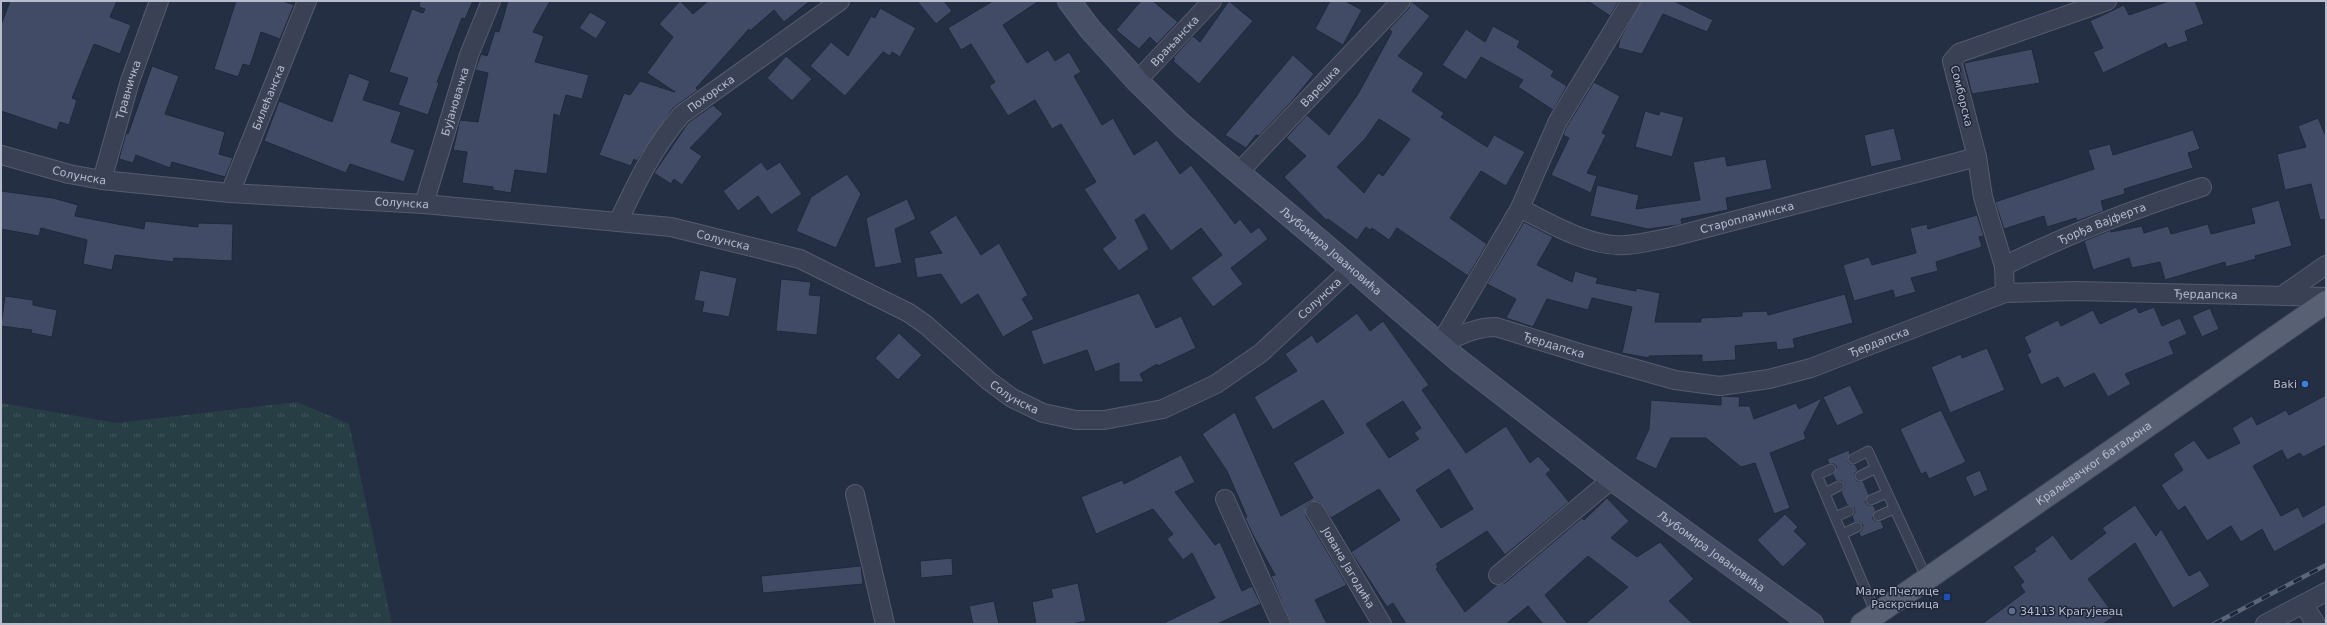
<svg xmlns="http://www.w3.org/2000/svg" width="2327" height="625" viewBox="0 0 2327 625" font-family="'DejaVu Sans',sans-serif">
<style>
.grass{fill:url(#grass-tufts)}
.building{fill:#424b65;stroke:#20283b;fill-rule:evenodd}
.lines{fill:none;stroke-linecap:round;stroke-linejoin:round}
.lane-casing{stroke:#555c6e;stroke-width:11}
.street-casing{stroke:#555c6e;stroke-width:20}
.secondary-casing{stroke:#555c6e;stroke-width:24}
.primary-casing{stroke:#434a5d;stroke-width:24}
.lane{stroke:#3a4154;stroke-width:9}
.street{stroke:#3a4154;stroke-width:18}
.secondary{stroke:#474f67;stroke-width:22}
.primary{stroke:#586074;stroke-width:22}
.rail-casing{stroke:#5b657b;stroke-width:4.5}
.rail{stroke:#1e2639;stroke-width:3;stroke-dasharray:9;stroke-linecap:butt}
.shop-dot{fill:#3f7fe0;stroke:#1e2639;stroke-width:1.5}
.transit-dot{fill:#1a4fb4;stroke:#1e2639;stroke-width:1.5}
.service-dot{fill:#5c6f8a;stroke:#1e2639;stroke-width:1.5}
.labels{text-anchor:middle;stroke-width:3;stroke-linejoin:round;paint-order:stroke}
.street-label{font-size:11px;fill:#b7bdcd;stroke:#1e2639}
.poi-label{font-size:11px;fill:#b7bdcd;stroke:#1e2639;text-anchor:end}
</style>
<defs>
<pattern id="grass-tufts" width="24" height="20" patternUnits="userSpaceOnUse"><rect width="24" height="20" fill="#273e45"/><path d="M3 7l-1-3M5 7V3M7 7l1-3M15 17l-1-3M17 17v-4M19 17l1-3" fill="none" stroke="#44585f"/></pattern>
</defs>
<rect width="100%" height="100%" fill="#252f44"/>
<path class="grass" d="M297,402L349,424L392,624H1V403L117,423Z"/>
<path class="building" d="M10,1H117L110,17L131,25L120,54L94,44L72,98L77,100L69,125L60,122L57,130L1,111V25Z
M236,1H283L294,5L280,39L261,32L250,66L243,64L238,77L214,69Z
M420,1H473L465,19L462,18L437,82L439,83L428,115L398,105L408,78L389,72L412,9L423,13L425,9L419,7Z
M508,1H550L533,32L544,36L535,62L589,75L582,99L566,95L560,116L554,114L547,174L515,170L511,193L493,190V187L462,183L467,152L453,150L460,120L478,122L488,73L475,70L481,54L487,56L495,31L499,32Z
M680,1L693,14L708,1H810L784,22L774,10L750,31L749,29L696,88L698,90L673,108L637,161L634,159L631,166L599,155L624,93L630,95L640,81L675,92L647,73L673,37L659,24Z
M917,1H944L952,11L936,24Z
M993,1H1039L1003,25L1027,63L1048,50L1055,61L1069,52L1081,72L1074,76L1102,125L1113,118L1134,155L1157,140L1180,174L1191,165L1235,224L1240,219L1251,233L1259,227L1268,239L1231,268L1243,284L1213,307L1191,278L1222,255L1201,228L1171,251L1144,214L1135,220L1149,249L1119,271L1102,249L1116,238L1084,189L1096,182L1061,124L1052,129L1035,100L1008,116L989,86L995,82L971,44L961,50L948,28Z
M1141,1H1153L1178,22L1157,44L1150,37L1139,49L1116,30Z
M1229,1L1253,21L1199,84L1173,61L1175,59L1173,58L1193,36L1200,42Z
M1330,1H1345L1362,10L1343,45L1315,29Z
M1411,1L1430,16L1398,56L1424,73L1412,91L1444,113L1441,117L1487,147L1494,135L1525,152L1506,186L1481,171L1450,218L1487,244L1468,276L1397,228L1389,240L1372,228L1370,230L1366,227L1357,240L1328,219L1326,220L1284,177L1306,156L1286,138L1307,115L1329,135L1358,94L1392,32L1389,29L1409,8ZM1379,119L1410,139L1383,176L1378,173L1364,193L1337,167L1365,139Z
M1588,1H1619L1610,16Z
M1641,1H1674L1713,20L1707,32L1663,14L1642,54L1618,48L1620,39Z
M2169,1H2195L2204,24L2185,31L2188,41L2168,48L2166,43L2103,73L2093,52L2103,48L2090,21L2124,5L2129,15Z
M880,8L916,28L900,57L892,52L890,56L883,52L845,96L810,66L831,42L848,56L871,16L875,18Z
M590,12L607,22L596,39L579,28Z
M1493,26L1520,41L1517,47L1554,71L1551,76L1567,86L1553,110L1518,87L1523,80L1481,57L1466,80L1442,65L1466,29L1485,42Z
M2032,49L2040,83L1972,94L1964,63Z
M1293,55L1314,74L1292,101L1259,136L1256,135L1246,148L1225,135Z
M786,56L812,79L792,101L767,78Z
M152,66L179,76L165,114L225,132L219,154L233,158L225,177L172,162L170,168L136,155L133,163L119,159L126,133L128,134Z
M349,73L370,81L363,100L401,112L391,142L415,150L404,182L350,164L346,173L264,141L279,101L332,122Z
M1594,82L1620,96L1602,133L1606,135L1587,173L1597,176L1591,193L1551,175L1569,138L1563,135L1567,126Z
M713,105L723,114L690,148L702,156L682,185L674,179L671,184L654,173L688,123Z
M1645,111L1659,115L1660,111L1684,117L1672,157L1635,147Z
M2318,118L2326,137V219L2320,220L2311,184L2285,190L2277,154L2306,147L2298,126Z
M1894,128L1902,160L1871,167L1864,135Z
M2193,130L2200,149L2188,153L2193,168L2124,189L2125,194L2101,201L2104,211L2077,221L2076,218L2047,227L2044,216L2004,229L1995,202L2094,169L2088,150L2110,144L2113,155Z
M1725,156L1727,166L1766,159L1772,189L1726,198L1728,210L1681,219L1682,224L1678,225L1648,229L1590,216L1597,185L1639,195L1636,209L1700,200L1693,162Z
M761,162L767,170L780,162L802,194L771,215L758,196L738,211L723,191Z
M847,174L861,194L836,248L796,231L811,197Z
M1,191L53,198L78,205L75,216L144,229L145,221L198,227V223L233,224L232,261L174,258L173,262L115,255L112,270L83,264L87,240L41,228L39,236L1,229Z
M907,199L916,219L895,229L902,263L875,268L866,218Z
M2279,200L2292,246L2255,256L2256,259L2226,267L2225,262L2165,280L2160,262L2132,268L2129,258L2093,270L2084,241L2111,230V232L2142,226L2144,233L2168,226L2171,234L2208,224L2211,234L2255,223L2251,208Z
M956,215L981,255L999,243L1028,295L1022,299L1034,319L1003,337L978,294L961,305L941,274L917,278L914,258L942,253L929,232Z
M1977,215L1984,236L1979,237L1982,247L1936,262L1938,271L1911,278L1916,292L1895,298L1893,290L1854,301L1843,265L1869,257L1872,265L1916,253L1910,228L1927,224L1928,229Z
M1524,222L1553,237L1537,265L1572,282L1575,271L1598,278L1596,283L1636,291V288L1660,293L1655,322H1701V318L1742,316V312L1767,311L1768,315L1845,294L1853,323L1793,339L1795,348L1777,350L1776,342L1735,346L1736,360L1702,362V355L1649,356V358L1622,353L1632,307L1592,298L1588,310L1547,299L1533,327L1506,318L1516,299L1487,284Z
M700,270L737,278L729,317L702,312L704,302L694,300Z
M781,279L811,282L809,295L821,296L817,335L776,331Z
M1139,293L1156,328L1181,316L1196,348L1158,366L1157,364L1140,374L1144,382H1119V363L1095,372L1087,350L1043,365L1031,331Z
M5,296L33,300V305L57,310L52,337L31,333L32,330L1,326Z
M2136,307L2139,313L2154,307L2162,326L2180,318L2187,334L2169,342L2174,354L2125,374L2131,384L2108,397L2094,373L2064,388L2058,377L2041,385L2027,354L2031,352L2024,337L2058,320L2061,326L2093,310L2100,324Z
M2210,308L2219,329L2202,337L2192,316Z
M1357,313L1370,331L1383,321L1429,385L1422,390L1466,453L1506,426L1530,463L1538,456L1551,470L1546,474L1569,502L1505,555L1487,531L1436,564L1438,567L1436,569L1465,612L1497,585L1505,583L1582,518L1584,520L1607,498L1629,521L1611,538L1637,557L1660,542L1694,579L1669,601L1693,624H1585L1628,587L1588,556L1545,595L1568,624H1543L1528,606L1506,624H1406L1393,603L1387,607L1351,552L1400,520L1379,489L1331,518L1320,502H1310L1306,506V516L1347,585L1315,600L1327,624H1291L1271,576L1275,575L1253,535L1245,518L1247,517L1227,471L1202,434L1235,412L1281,516L1313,498L1293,463L1344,433L1323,400L1273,430L1254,397L1297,371L1285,354L1312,335L1317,343ZM1403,401L1421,428L1414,433L1419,439L1389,458L1366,424ZM1449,469L1473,509L1441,528L1416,490Z
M899,333L922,355L898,380L875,358Z
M1987,348L2005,390L1950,413L1931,367L1961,354L1962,358Z
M1850,385L1864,413L1837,426L1823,397Z
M2326,395V445L2303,457L2300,453L2287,460L2282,450L2253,466L2281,516L2298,507L2303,517L2326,504V523L2274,552L2262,529L2241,542L2231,526L2207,541L2185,506L2178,511L2161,485L2183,470L2173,454L2194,440L2208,459L2240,443L2232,428L2252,416L2257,425L2286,410L2289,415Z
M1721,396L1740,397L1739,406H1750L1754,419L1796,403L1799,409L1822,398L1804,433L1806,439L1770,453L1790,508L1774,514L1755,463L1741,467L1706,438H1671L1656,469L1635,459L1649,429L1651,400L1721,405Z
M1941,410L1966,462L1929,479L1926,472L1921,474L1900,429Z
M1849,450L1850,454L1848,461L1850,464H1855L1858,470L1855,473V478L1857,481H1863L1869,495L1865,502L1868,505H1873L1876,510L1872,518L1875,521H1881L1884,528L1861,537L1859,533L1862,530L1863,525L1860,522H1854L1852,516L1855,512L1854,508L1847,505L1841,492L1844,489V484L1842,481H1836L1833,475L1837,467L1834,464H1829L1827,459Z
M1181,455L1195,482L1175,492L1215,545L1220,542L1242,591L1252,586L1261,604L1217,624H1162L1215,598L1192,553L1183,560L1167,539L1173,534L1153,509L1096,534L1081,497L1122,480L1124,484Z
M1980,470L1988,490L1974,497L1965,477Z
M2135,505L2156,536L2161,529L2189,576L2200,570L2210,586L2173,608L2135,543L2088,579L2115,616L2103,624H1982L2025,592L2020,585L2024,582L2013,567L2036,551L2034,549L2053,535L2071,560L2106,533L2102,528Z
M1785,514L1798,527L1794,531L1807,544L1783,567L1757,540Z
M952,558L953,575L921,578L920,561Z
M861,566L863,584L763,593L761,576Z
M1078,583L1086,621L1072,624H1036L1032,602L1053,597L1051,589Z
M994,601L999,624H973L969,606Z"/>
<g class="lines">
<defs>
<path id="lane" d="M1853,459L1868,451L1927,579
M1831,469L1817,475L1876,614
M1860,476L1876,468
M1825,493L1839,486
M1871,500L1887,493
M1878,516L1894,509
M1835,517L1849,511
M1842,534L1857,527"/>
<g id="street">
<path id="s1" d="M1137,81L1212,1"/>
<path id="s2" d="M1,155L69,174L102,180L230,193L424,204L671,227L800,259L909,313L926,325L989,381L1012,398L1043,413L1076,420H1104L1163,409L1216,384L1261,353L1352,268"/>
<path id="s3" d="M1239,172L1401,1"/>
<path id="s4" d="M102,180L130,81L159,1"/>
<path id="s5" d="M230,193L307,1"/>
<path id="s6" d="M424,204L469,55L491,1"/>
<path id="s7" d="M1520,208C1550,224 1592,248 1626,245C1641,244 1657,240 1672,237L1977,157"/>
<path id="s8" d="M619,220C638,180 652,150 681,115L840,1"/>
<path id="s9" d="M2004,266C2068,234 2134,209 2202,187"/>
<path d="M2005,293L2004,266L1983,197L1977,157L1952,61L1959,53L2107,1"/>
<path d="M2283,295L2326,265"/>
<path id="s10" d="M1440,344C1459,336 1475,327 1496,327L1586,355L1675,380L1720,386L1769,379L1811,368L2005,293L2075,291L2326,297"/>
<path d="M1440,344L1520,208L1558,121L1631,1"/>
<path d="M855,494L885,624"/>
<path d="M1225,499L1281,624"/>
<path id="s11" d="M1315,511L1382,624"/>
<path d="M1498,575L1612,479"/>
<path d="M2303,604L2316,624"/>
<path d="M2265,624L2326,592"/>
</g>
<g id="secondary">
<path id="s12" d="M1069,1L1090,29L1137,81L1182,125L1320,241L1458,360L1612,479L1812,624"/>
</g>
<g id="primary">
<path id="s13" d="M1862,624L2326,302"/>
</g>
</defs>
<use href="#lane" class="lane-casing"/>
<use href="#street" class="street-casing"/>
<use href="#secondary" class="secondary-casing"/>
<use href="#primary" class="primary-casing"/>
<use href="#lane" class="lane"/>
<use href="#street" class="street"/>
<use href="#secondary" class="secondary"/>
<use href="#primary" class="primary"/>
<defs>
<path id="rail" d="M2214,624L2326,565"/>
</defs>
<use href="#rail" class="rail-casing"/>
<use href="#rail" class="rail"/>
</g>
<circle class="shop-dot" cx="2305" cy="384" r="4"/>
<rect class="transit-dot" x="1943" y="593" width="8" height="8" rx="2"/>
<circle class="service-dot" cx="2012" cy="611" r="4"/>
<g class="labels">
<g class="street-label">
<text dy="4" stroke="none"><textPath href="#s1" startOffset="55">Врањанска</textPath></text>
<text dy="4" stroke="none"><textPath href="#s3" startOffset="118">Варешка</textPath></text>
<text dy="4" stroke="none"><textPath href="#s4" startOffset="94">Травничка</textPath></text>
<text dy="4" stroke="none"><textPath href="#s8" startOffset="159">Похорска</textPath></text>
<text transform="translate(1962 96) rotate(76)" y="4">Сомборска</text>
<text dy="4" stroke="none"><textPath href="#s5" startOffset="103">Билећанска</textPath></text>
<text dy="4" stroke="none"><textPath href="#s6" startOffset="107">Бујановачка</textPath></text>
<text dy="4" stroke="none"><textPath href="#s2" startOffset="81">Солунска</textPath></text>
<text dy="4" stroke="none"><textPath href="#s2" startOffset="405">Солунска</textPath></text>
<text dy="4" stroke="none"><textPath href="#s7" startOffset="238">Старопланинска</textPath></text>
<text dy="4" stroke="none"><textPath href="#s9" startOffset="107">Ђорђа Вајферта</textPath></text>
<text dy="4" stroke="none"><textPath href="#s2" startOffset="729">Солунска</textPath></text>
<text dy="4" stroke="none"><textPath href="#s12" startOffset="363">Љубомира Јовановића</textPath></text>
<text dy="4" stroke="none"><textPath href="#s10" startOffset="793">Ђердапска</textPath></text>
<text dy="4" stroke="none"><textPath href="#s2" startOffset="1413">Солунска</textPath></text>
<text dy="4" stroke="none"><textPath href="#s10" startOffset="457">Ђердапска</textPath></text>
<text dy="4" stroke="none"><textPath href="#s10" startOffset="120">Ђердапска</textPath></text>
<text dy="4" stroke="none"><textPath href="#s2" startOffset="1065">Солунска</textPath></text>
<text dy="4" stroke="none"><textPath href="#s13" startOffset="282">Краљевачког батаљона</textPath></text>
<text dy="4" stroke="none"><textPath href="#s12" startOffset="848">Љубомира Јовановића</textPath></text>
<text dy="4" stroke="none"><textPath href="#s11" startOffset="66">Јована Јагодића</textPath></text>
</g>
<g class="poi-label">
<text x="2297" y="388">Baki</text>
<text x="1939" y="595">Мале Пчелице<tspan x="1939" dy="13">Раскрсница</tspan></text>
<text x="2020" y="615" text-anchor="start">34113 Крагујевац</text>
</g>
</g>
<rect width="2327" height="625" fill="none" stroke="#b7bdcd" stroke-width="4"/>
</svg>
